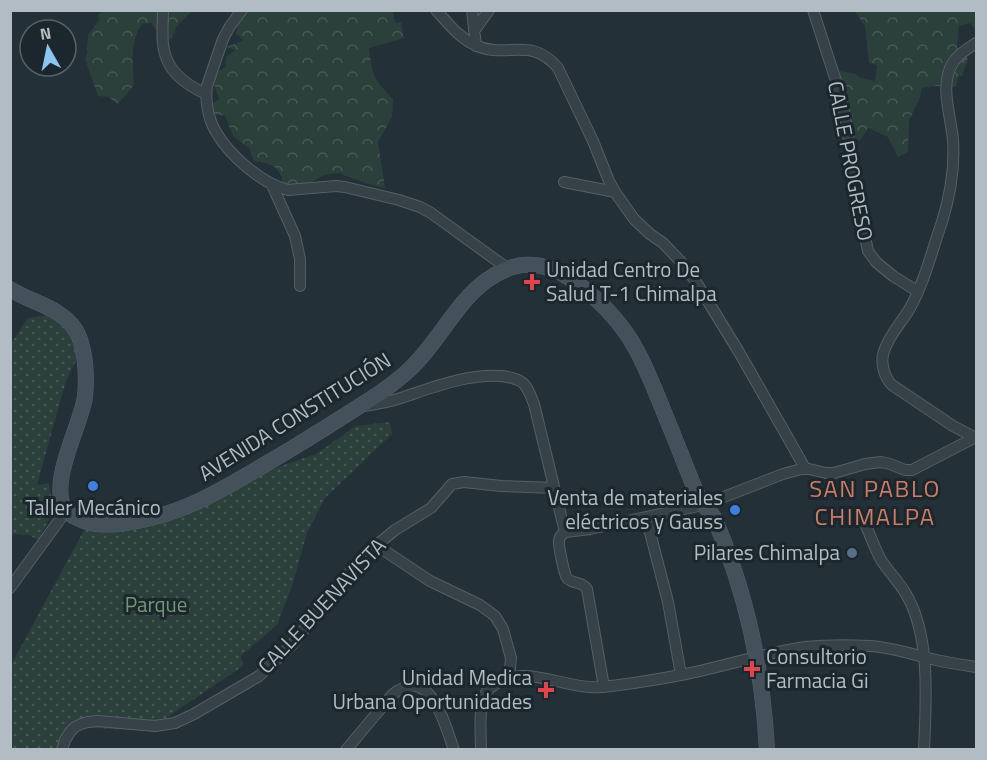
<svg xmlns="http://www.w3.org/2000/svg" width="987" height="760" viewBox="0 0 987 760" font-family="'Titillium Web',sans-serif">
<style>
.forest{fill:url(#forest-crowns)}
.park{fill:url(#park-dots)}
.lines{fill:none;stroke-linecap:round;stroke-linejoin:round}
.street-casing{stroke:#545f66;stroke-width:12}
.secondary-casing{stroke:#545f66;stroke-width:16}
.street{stroke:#364148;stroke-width:10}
.secondary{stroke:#44515b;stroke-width:15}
.health-dot{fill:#e0444e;stroke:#1b262d;stroke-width:2}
.shop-dot{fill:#3f7fe0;stroke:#1b262d;stroke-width:2}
.service-dot{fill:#5c6f8a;stroke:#1b262d;stroke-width:2}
.labels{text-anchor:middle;stroke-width:6;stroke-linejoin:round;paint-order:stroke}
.street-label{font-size:21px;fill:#b1bcc4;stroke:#1b262d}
.poi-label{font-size:21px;fill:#b1bcc4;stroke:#1b262d;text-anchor:end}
.park-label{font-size:21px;fill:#719872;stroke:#1b262d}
.quarter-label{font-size:24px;letter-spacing:1.5px;fill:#cb7c65;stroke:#1b262d}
</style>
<defs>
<pattern id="forest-crowns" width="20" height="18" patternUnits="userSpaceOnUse" patternTransform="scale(1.5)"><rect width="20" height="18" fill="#2b3f3b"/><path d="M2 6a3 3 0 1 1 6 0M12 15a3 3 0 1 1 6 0" fill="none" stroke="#475956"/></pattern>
<pattern id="park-dots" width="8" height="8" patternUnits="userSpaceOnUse" patternTransform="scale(1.5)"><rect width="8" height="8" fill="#2b3f3b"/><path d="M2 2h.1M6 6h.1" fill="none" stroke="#475956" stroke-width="1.8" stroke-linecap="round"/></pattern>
</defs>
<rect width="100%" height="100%" fill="#233037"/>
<path class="forest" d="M103,11H192L176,27L172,39L164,40L151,23L142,24C129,42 133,65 134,85L118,104L108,97L98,96L85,59L87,53L88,35L99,20L98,14Z
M240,11H393L395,23L401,22L404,38L369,48C372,76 374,79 393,99L392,117L378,142L385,188C378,187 361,182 355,179H353L339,173L324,175L293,192L284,190C281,167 276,165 254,161L249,148L233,136L225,116L209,113L212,104L219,99L211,76L225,67L226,57L235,50L227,47L244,40L236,34Z
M851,11H976V31L970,23L959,26L957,48L968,59L962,76H959L956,87L936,86L922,88L920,97L909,121L908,152L898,157L888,137L868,128L860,141L856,138L854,141L831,82L840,71L855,74L861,78L875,81L877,65L869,63L865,26L855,12Z"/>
<path class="park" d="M62,313L80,352L65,384L37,485L49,483L53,510L39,540L28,535L11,534L10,345L28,318Z
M390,422L392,434L325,498L307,533L293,583L277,625L241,656L243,666L147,731L80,727L59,749L11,750V665L97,506H168L318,453L355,426Z"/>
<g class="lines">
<defs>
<path id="street" d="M163,10C163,23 161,38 164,50C168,72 186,85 206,94
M242,10L230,26L223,39L207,86C205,100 208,119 216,132C230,156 261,183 288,190L336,186L345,187L399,200L420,207L431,213L507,268
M436,10C448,23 458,37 475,45C506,60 531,35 558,68L593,141L609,181L615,192L634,219L650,234L663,243L682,263L696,282L739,352L805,468
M472,10L476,46
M813,10L837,84L844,112L853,163L860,212L868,251L876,262L893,276L917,291
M474,31L489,10
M976,43C966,50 955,56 950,68C941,90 951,117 953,140C955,168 950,196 942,222C932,250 925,281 910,308C902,322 889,335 884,351C880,362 884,377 892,385L953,426L976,438
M564,182L615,192
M272,185L295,236L300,259V286
M364,406C377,404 389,402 401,398C434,387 466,374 501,376C509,377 517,378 523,383C529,389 531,397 534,404L565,532
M646,517L668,602L681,675
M866,526C871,537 875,549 881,560C889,572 899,582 906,594C931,636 926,702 924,750
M565,532L590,529L703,505L783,474L805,468L826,473H834L865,464L881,462L890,464L905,470H912L976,437
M565,532C562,535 560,535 559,540C558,544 564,574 567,578C571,584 582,581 587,589L604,687
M376,545L430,581L480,605L495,616L503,629L511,658L509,678
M10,588L66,511
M62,750L65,740L70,732L75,727L81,724L88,722L98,721L155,726L175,723L194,714L259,676L292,645L343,580L367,553L395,530L431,508L452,484L464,482L501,486L554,488
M346,750L392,695C430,662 445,725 454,750
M481,750C481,734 477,698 490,688C524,660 562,690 600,687C626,685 654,680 681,675C723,667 763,653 805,647C826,645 848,645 869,646C892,647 914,655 936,660C949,663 963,665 976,667"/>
<path id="secondary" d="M10,289C32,303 60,307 75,329C86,346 87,377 85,397C81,425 47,485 66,511C70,515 79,519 84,521C97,526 112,525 125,523C178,516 215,494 259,468C285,453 311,437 336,421C361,405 389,389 410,369C439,342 455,303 487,280C500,271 517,263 533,265C572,267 620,318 637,351C651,377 661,406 673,434C678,447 683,459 688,472C693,483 696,495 703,504C707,510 712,512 715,520C746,592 763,672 767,750"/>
</defs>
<use href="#street" class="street-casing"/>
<use href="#secondary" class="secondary-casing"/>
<use href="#street" class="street"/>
<use href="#secondary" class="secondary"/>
</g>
<g class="health-dot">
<path d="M529 273h6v6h6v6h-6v6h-6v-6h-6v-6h6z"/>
<path d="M749 660h6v6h6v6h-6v6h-6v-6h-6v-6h6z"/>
<path d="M543 681h6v6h6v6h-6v6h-6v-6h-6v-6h6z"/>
</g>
<g class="shop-dot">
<circle cx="93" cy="486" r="6"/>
<circle cx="735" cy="510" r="6"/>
</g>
<circle class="service-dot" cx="852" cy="553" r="6"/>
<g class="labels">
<g class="street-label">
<text transform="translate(850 161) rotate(79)" y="7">CALLE PROGRESO</text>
<text transform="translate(295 417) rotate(-32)" y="7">AVENIDA CONSTITUCIÓN</text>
<text transform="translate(322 606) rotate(-47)" y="7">CALLE BUENAVISTA</text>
</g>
<g class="poi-label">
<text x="546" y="277" text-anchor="start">Unidad Centro De<tspan x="546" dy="24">Salud T-1 Chimalpa</tspan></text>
<text x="723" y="505">Venta de materiales<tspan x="723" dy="24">eléctricos y Gauss</tspan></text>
<text x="93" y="515" text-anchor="middle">Taller Mecánico</text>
<text x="840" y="560">Pilares Chimalpa</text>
<text x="766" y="664" text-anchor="start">Consultorio<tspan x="766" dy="24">Farmacia Gi</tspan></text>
<text x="532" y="685">Unidad Medica<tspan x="532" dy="24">Urbana Oportunidades</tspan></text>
</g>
<g class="park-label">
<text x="156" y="612">Parque</text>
</g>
<g class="quarter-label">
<text x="875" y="497">SAN PABLO<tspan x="875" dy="28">CHIMALPA</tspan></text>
</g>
</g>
<rect width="987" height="760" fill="none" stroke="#b1bcc4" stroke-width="24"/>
<g transform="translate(48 48) rotate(351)"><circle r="28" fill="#1b262d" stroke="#576269" stroke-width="1.5"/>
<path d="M0-4.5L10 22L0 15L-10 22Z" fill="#8ac6f0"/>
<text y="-9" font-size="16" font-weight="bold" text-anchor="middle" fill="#b1bcc4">N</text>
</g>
</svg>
